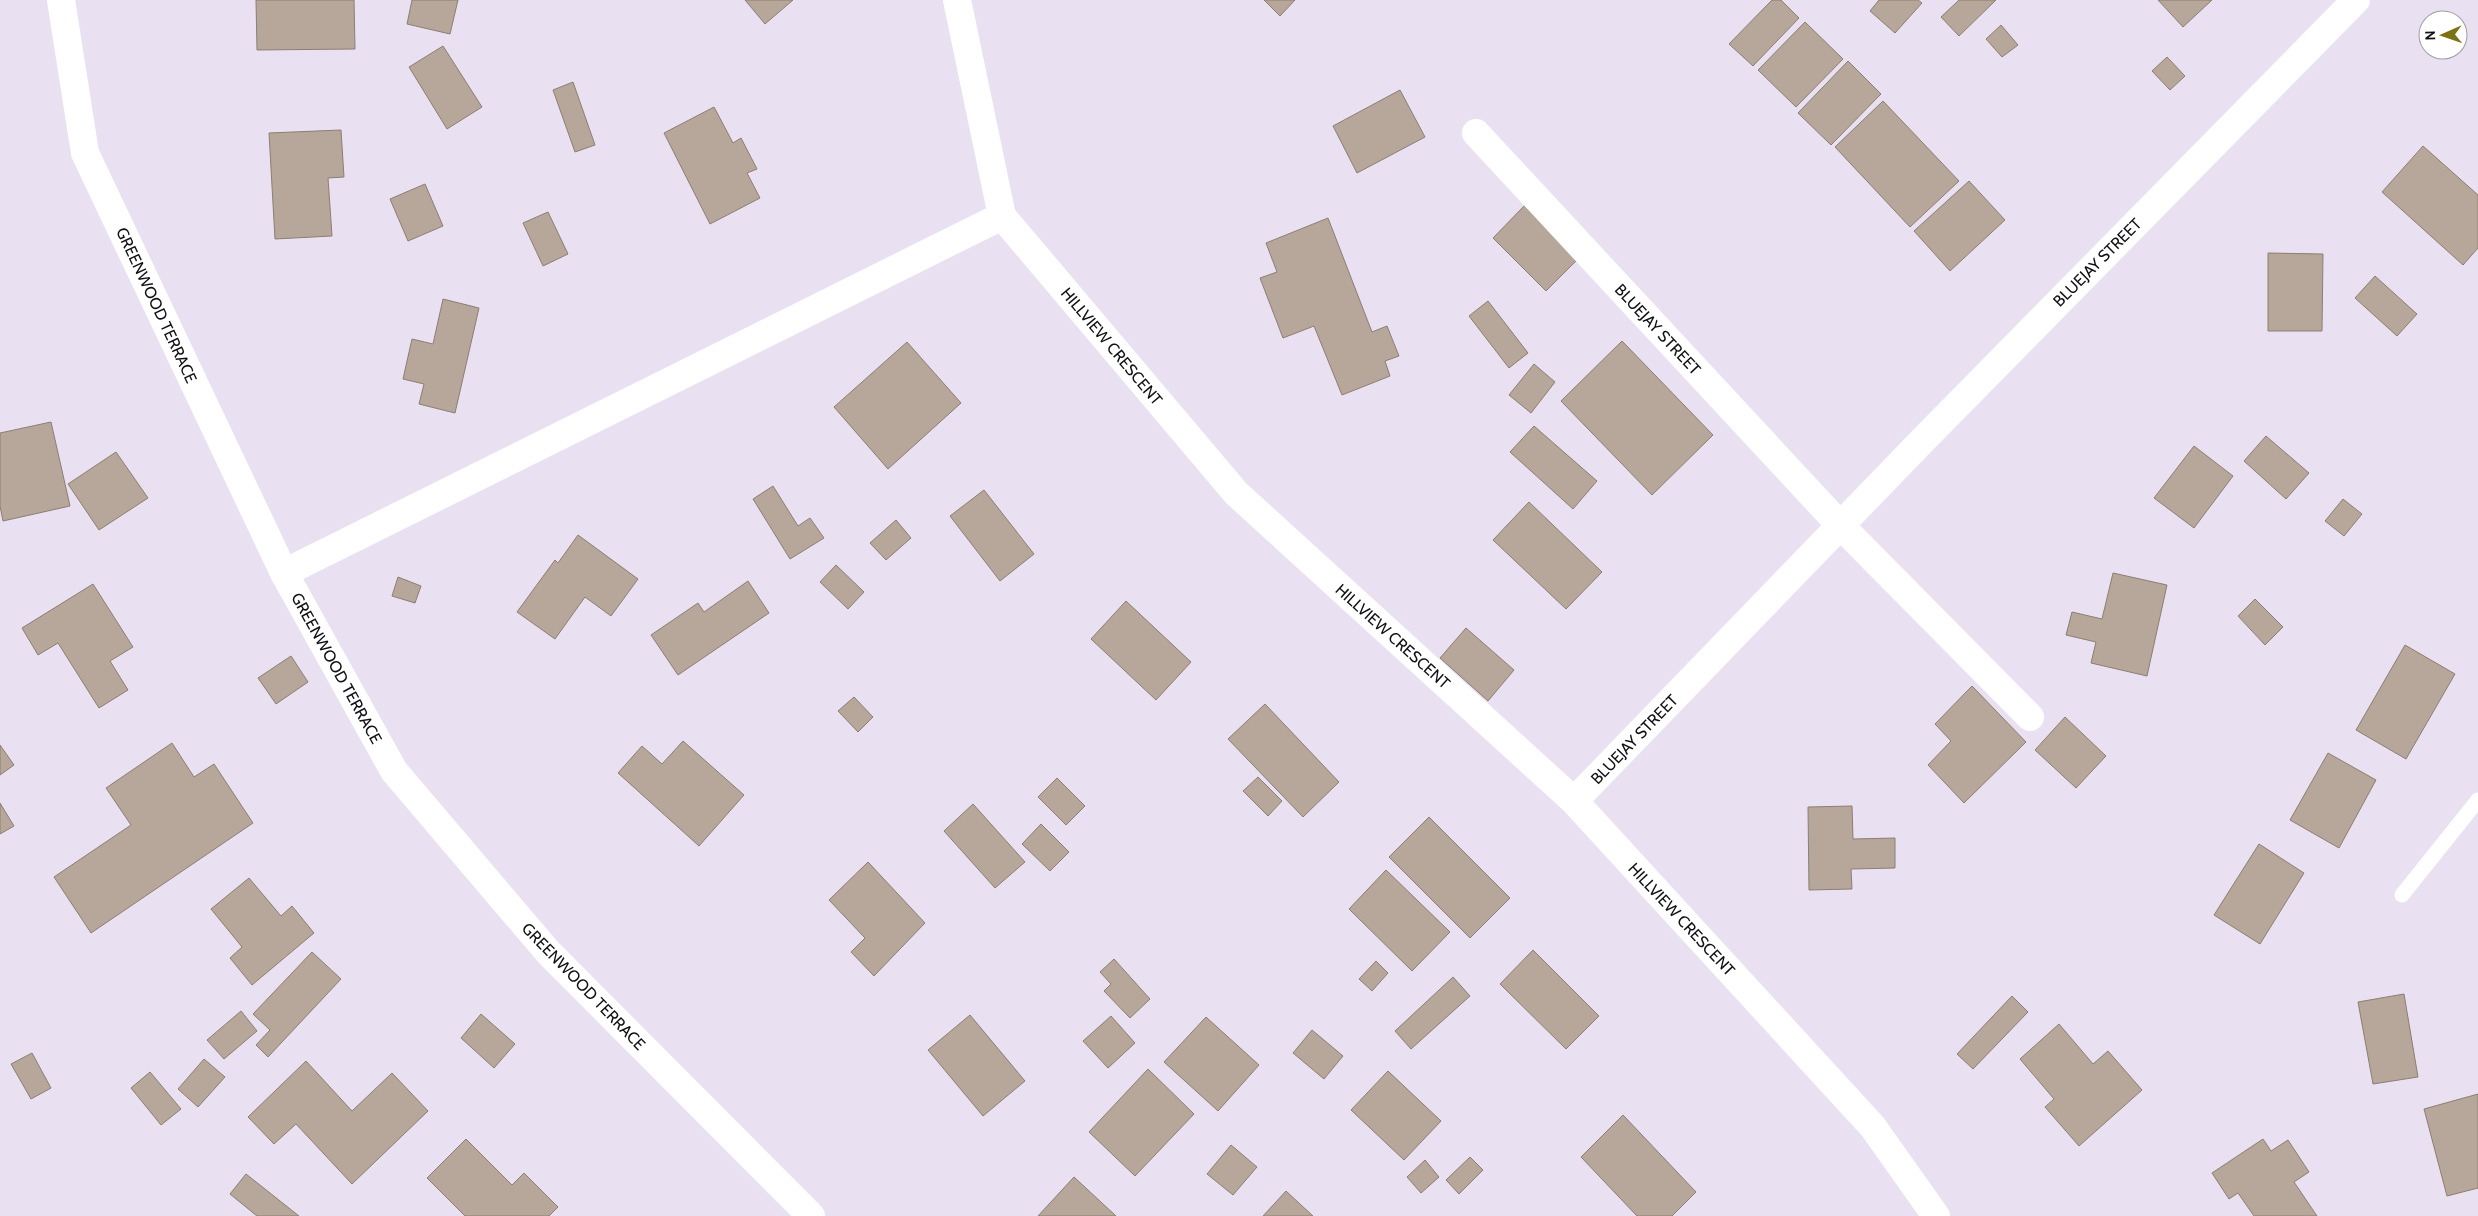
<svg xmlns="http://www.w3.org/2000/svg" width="2478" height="1216" viewBox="0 0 2478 1216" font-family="Cabin,sans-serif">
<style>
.building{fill:#b6a79a;stroke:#8c7e72}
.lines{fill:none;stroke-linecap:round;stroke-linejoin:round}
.service{stroke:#fff;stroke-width:15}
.minor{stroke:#fff;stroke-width:28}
.tertiary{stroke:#fff;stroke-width:28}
.labels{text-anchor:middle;stroke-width:4.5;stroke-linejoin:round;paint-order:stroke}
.street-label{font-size:16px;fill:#121015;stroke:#fff}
</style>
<rect width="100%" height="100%" fill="#e9e1f2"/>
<path class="building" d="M256,0H354L355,49L257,50Z
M412,0H458L450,34L407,24Z
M745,0H793L765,24Z
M1264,0H1295L1280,16Z
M1772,0H1781L1799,18L1753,66L1729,44Z
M1879,0H1918L1922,3L1895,33L1870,11Z
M1959,0H1996L1959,36L1941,17Z
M2158,0H2212L2183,27Z
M1805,22L1843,59L1796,107L1758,70Z
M2001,25L2018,45L2002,57L1986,39Z
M443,46L482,107L447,129L409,67Z
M2167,57L2185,76L2170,90L2152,71Z
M1848,61L1881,94L1831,145L1798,113Z
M573,82L595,145L575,152L553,90Z
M1400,90L1425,137L1357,173L1333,126Z
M1883,101L1959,181L1910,227L1835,147Z
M714,107L733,143L741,138L757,169L747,173L760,198L710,224L664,133Z
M341,130L344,177L328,178L332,236L275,239L269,133Z
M2423,146L2478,195V248L2463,265L2382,192Z
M1969,181L2005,220L1950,271L1914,231Z
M425,184L443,226L408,241L390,199Z
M1525,205L1579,258L1546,291L1493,238Z
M548,212L568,254L543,266L523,223Z
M1328,218L1372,332L1387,326L1399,356L1385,361L1390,376L1342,395L1314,326L1283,338L1260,278L1277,272L1266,243Z
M2268,253L2323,254L2322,331H2268Z
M2375,276L2417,314L2397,336L2355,298Z
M443,299L479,308L455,413L419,404L424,384L403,379L412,339L433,344Z
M1488,301L1528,353L1509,368L1469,316Z
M1622,341L1713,435L1652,495L1561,401Z
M907,342L961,403L888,469L834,407Z
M1534,364L1555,382L1531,413L1509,395Z
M51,422L70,506L3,521L0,506V433Z
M1534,426L1597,481L1573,509L1510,452Z
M2266,436L2309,473L2286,499L2244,461Z
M2194,446L2233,476L2194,528L2154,498Z
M116,452L148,498L99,530L68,484Z
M773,486L798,526L810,518L824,538L790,559L753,499Z
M984,490L1034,554L1000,581L950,516Z
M2343,499L2362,514L2344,536L2325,521Z
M1529,502L1602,572L1566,609L1493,540Z
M896,520L911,538L886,560L870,543Z
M578,535L638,579L611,616L585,597L555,639L517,612L555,560L558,563Z
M836,565L864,592L848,609L820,582Z
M2113,573L2167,585L2147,676L2091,663L2096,642L2066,635L2072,612L2102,619Z
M398,577L421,586L415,603L392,596Z
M748,581L769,613L678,675L651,635L698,603L704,612Z
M93,584L133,647L110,661L128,690L99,708L58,643L38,655L22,628Z
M2255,599L2283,627L2265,645L2238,616Z
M1126,601L1191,662L1156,700L1091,639Z
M1466,628L1514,670L1488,701L1440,658Z
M2405,645L2455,674L2406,759L2356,730Z
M291,656L308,682L276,704L258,678Z
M1972,686L2026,742L1964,803L1928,765L1951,741L1935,724Z
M854,697L873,717L858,732L838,711Z
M1265,704L1339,782L1303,817L1228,739Z
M2065,717L2106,756L2076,788L2035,750Z
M683,741L744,795L699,846L618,773L642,746L662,764Z
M172,743L194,777L214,764L253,823L91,933L54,877L131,825L106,788Z
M0,745L14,765L0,775Z
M2328,753L2376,780L2339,848L2290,820Z
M1258,777L1282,801L1268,816L1243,791Z
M1057,778L1085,806L1066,825L1038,797Z
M0,803L14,826L0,834Z
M973,804L1025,862L995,888L944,831Z
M1852,806L1853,839L1895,838V868L1851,869L1852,889L1809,890L1808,807Z
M1429,817L1510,898L1470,938L1389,857Z
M1041,824L1069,852L1050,871L1022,844Z
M2259,844L2304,873L2260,944L2214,915Z
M868,862L925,923L874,976L851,952L865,938L829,900Z
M1386,870L1450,932L1412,971L1349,909Z
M249,878L281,916L292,906L314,933L252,985L230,958L242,947L211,909Z
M1533,950L1599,1016L1566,1049L1500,984Z
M312,952L341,979L268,1057L256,1045L270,1030L253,1014Z
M1114,959L1150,999L1130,1018L1104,991L1111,984L1100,972Z
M1376,961L1388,973L1372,991L1359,979Z
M1453,977L1470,996L1411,1049L1395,1031Z
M2404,994L2418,1077L2373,1084L2358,1002Z
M2012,996L2028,1012L1973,1069L1957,1054Z
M241,1011L257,1031L224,1059L207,1040Z
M481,1014L515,1044L494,1068L461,1038Z
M970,1015L1025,1081L983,1116L928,1050Z
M1111,1016L1135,1043L1108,1068L1083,1041Z
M1206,1017L1259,1065L1218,1111L1164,1062Z
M2059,1024L2093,1064L2108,1051L2142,1090L2079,1146L2045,1107L2054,1099L2020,1059Z
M1312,1030L1343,1056L1324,1079L1293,1053Z
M32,1053L51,1088L31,1099L11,1064Z
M204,1059L225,1077L198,1107L178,1089Z
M306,1061L352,1111L392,1073L428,1111L352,1184L296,1124L274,1144L248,1117Z
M1148,1069L1194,1114L1135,1176L1089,1132Z
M1388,1071L1441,1121L1404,1160L1351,1110Z
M150,1072L181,1109L161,1125L131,1088Z
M2478,1094V1188L2447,1196L2424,1109Z
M1623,1115L1696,1192L1672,1216H1637L1581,1157Z
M466,1139L512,1185L524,1173L558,1207L549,1216H465L427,1178Z
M2263,1139L2271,1151L2288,1140L2309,1172L2294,1182L2317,1216H2254L2238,1193L2229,1199L2212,1173Z
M1231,1145L1257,1167L1233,1195L1207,1174Z
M1470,1157L1483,1170L1459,1194L1446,1180Z
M1425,1160L1439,1177L1421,1193L1407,1177Z
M246,1174L299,1216H257L230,1194Z
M1074,1177L1116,1216H1038Z
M1286,1191L1313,1216H1263Z"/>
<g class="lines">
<path class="service" d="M2402,895L2478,800"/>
<path class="minor" d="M957,0L1002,216L1236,493L1574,801L1873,1127L1936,1216
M1476,133L1840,525L2030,717
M284,573L1002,216
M1574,801L1921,442L2356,0"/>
<path class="tertiary" d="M61,0L85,153L284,573L394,771L548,952L811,1216"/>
</g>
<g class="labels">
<g class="street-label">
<text transform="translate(2097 262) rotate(-45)" y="6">BLUEJAY STREET</text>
<text transform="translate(157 305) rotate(65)" y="6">GREENWOOD TERRACE</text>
<text transform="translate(1658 329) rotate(47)" y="6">BLUEJAY STREET</text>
<text transform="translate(1112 346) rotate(50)" y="6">HILLVIEW CRESCENT</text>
<text transform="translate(1393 636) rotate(42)" y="6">HILLVIEW CRESCENT</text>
<text transform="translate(337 668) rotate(61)" y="6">GREENWOOD TERRACE</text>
<text transform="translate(1634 739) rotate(-46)" y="6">BLUEJAY STREET</text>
<text transform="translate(1682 919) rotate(47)" y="6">HILLVIEW CRESCENT</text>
<text transform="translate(584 986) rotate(46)" y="6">GREENWOOD TERRACE</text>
</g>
</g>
<g transform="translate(2443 35) rotate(268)"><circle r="24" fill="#ffffff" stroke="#a09fa1"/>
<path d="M0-4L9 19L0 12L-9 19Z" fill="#7b7213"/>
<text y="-8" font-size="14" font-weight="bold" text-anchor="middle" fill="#121015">N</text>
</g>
</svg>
